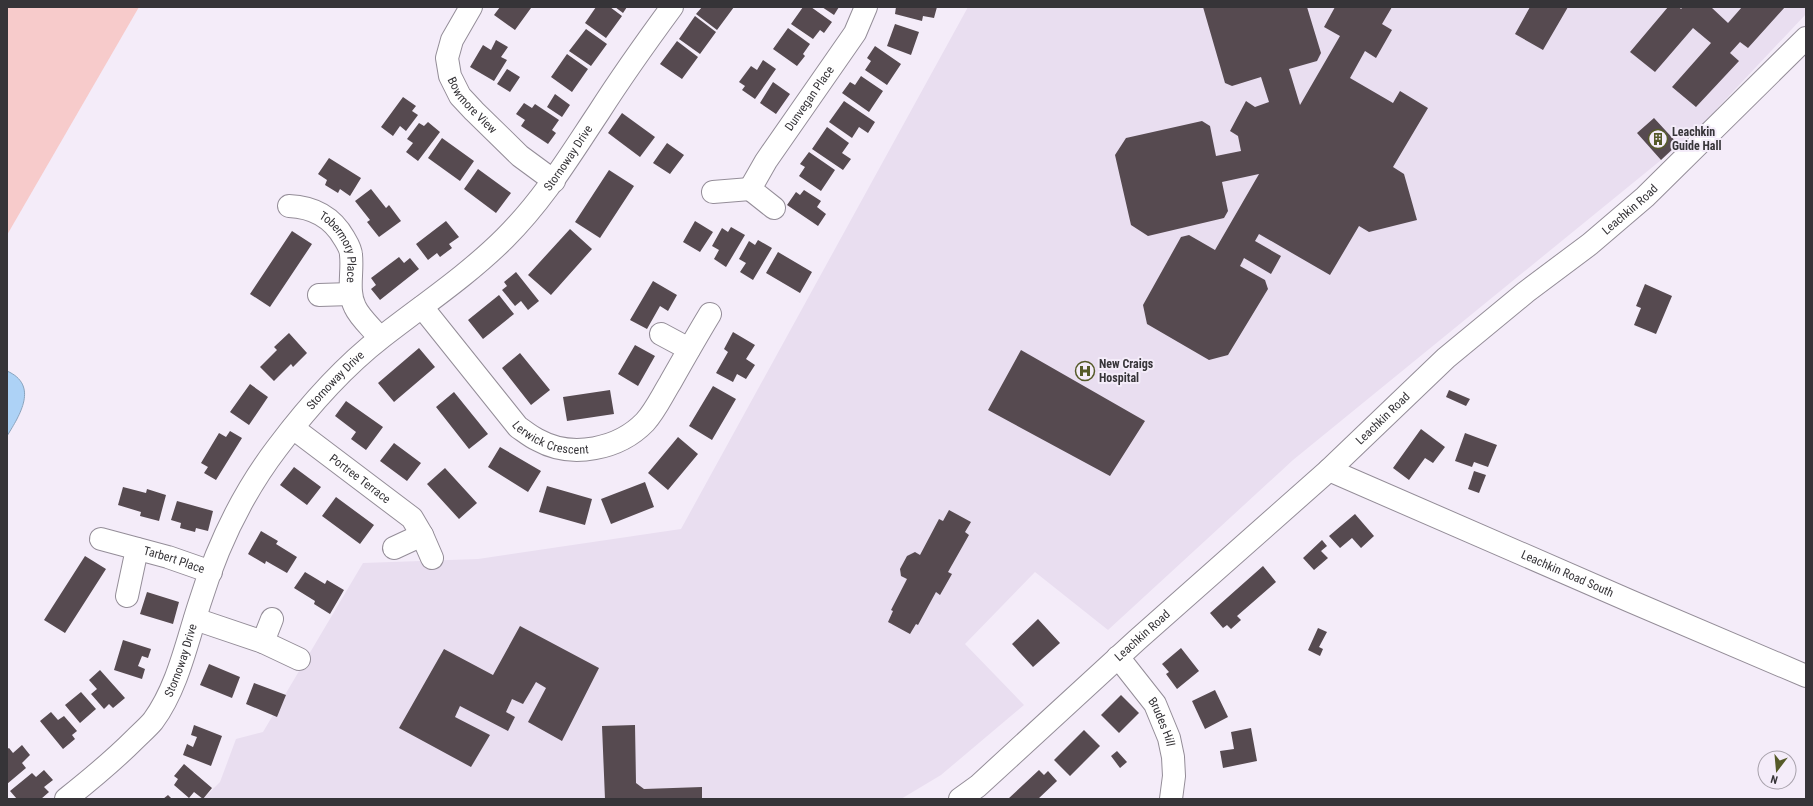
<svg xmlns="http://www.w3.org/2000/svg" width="1813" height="806" viewBox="0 0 1813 806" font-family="'Roboto Condensed',sans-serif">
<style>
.built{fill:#e9def0}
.green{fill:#f7cbcb}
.water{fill:#add2f6;stroke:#89a3bd}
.building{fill:#564a50}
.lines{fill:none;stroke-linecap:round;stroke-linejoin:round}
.minor-casing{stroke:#948d98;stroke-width:24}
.minor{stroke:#fff;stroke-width:22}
.labels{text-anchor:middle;stroke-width:4;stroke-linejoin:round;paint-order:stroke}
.street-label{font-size:12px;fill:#363438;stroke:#f4ecf9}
.poi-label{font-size:12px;font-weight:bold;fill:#363438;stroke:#f4ecf9;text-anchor:start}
</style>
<rect width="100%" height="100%" fill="#f4ecf9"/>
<path class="built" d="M968,7H1806V14L1693,134L1293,460L1108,630L1035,572L965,644L1024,705L941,775L901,799H203L220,782L236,739L263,732L363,563L478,559L681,529Z"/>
<path class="green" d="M7,7H139L7,235Z"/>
<path class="water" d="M7,371C39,385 20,415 7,436Z"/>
<path class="building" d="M500,7H531V8L515,30L494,15Z
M596,7H610L622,16L606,38L585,23Z
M615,7H627L623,13Z
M702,7H734L717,30L696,14Z
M803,7H811L832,22L824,33L820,30L813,39L791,24Z
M822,7H839L834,15Z
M896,7H937L934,18L923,16L922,21L895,14Z
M1203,7H1307L1321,53L1317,61L1289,69L1300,105L1340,36L1324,27L1335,7L1355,8V7H1392L1382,24L1392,30L1376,58L1365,51L1350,78L1393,103L1400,91L1428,108L1393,167L1404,174L1417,220L1369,232L1359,226L1330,275L1259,234L1255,241L1281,256L1271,274L1244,258L1240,266L1265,280L1268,289L1228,355L1209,360L1147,324L1143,305L1181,237L1189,235L1215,250L1259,174L1222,182L1228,211L1224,218L1148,236L1131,225L1115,155L1126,138L1202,121L1210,126L1216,156L1241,151L1238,136L1230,131L1246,101L1255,107L1269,102L1261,77L1232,86L1225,83Z
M1530,7H1568L1543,50L1515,34Z
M1668,7H1679L1681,9L1683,7H1711L1728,23L1742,7H1785L1748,48L1740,42L1730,53L1739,61L1696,107L1672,87L1711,43L1693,28L1655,72L1630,52Z
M695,16L716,32L700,54L679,39Z
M895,24L919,32L911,55L887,46Z
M788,28L810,44L803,54L805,56L797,66L773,49Z
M586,29L607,44L591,66L569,51Z
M496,40L508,47L501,57L507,60L494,81L470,67L483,45L491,50Z
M677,41L698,57L682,79L660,64Z
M875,46L901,64L887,85L865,70L871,61L867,58Z
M567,54L588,69L572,92L551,77Z
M763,60L776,69L755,99L742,90L745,86L739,82L751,66L757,70Z
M507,69L520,77L510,92L497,84Z
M861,76L883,91L869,112L842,93L850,82L855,85Z
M773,82L790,94L776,114L760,103Z
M555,94L570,105L562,117L547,107Z
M403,97L416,106L412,111L418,115L406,131L400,126L393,136L381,127Z
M844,101L875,122L868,133L859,127L852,138L829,122Z
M524,103L532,108L535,104L559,120L552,130L556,133L548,144L521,126L525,120L516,114Z
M622,113L655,137L640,157L608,133Z
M1654,118L1678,144L1661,160L1637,133Z
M428,122L440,132L418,161L406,152L413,143L407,139L419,123L424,126Z
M827,127L849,143L842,153L851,159L843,170L812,149Z
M442,138L474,161L460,181L428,158Z
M667,143L684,155L670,174L653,163Z
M809,152L835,170L821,191L799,176L805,167L800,164Z
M329,158L361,178L350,196L340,189L338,193L325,185L327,180L318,174Z
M478,169L511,193L496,213L464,189Z
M609,170L634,186L600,238L575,222Z
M371,189L386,208L389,205L401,221L379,237L367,222L370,220L355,201Z
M804,190L821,201L817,207L826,214L818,226L787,205L796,192L800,195Z
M446,221L459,237L449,244L452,248L440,257L437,253L428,260L416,244Z
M695,221L713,232L700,252L683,242Z
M731,227L745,235L726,267L714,259L719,250L712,246L722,228L728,232Z
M570,229L592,249L551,295L528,275Z
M292,231L312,244L270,307L250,294Z
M758,240L772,248L753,280L740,272L746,263L739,259L749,241L755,245Z
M778,252L812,272L800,293L766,273Z
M399,257L404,263L410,258L419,269L380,300L371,289L376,285L371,278Z
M516,272L539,301L528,310L521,301L515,306L502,290L507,286L504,282Z
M653,281L677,295L668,311L660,306L647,329L630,320Z
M1645,284L1672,296L1656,334L1634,325L1641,308L1636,306Z
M499,295L514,314L483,339L468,320Z
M733,332L755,345L746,359L755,365L746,379L737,374L733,382L716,373L728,352L724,349Z
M289,333L307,353L293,367L291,364L274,381L260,367L277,350L274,347Z
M635,345L655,356L638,386L618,374Z
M419,348L435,367L394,402L378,383Z
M1021,350L1145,421L1110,476L988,410Z
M520,353L550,390L531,405L502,368Z
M250,384L268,397L249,425L230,412Z
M713,386L736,399L712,440L689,426Z
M610,390L614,414L567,421L563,397Z
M1449,390L1470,399L1466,406L1446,397Z
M454,392L488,434L469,449L436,407Z
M346,401L383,427L366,450L351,439L356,432L335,416Z
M1421,429L1445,447L1433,463L1425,458L1409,480L1393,468Z
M230,431L242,438L216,480L204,473L208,467L201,463L219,433L226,437Z
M1465,433L1497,445L1488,467L1474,462L1472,467L1455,461Z
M678,437L698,454L668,490L648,473Z
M394,443L421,463L407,481L380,461Z
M500,447L541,471L528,492L488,467Z
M294,467L321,487L307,505L280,485Z
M445,468L477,503L459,519L427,484Z
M1474,471L1486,475L1479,493L1468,489Z
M645,482L654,507L611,524L601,499Z
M547,486L592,499L585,525L539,512Z
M123,487L146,493L147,489L166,495L159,521L140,516L141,512L118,505Z
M336,497L374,525L360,544L322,516Z
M177,501L213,511L208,531L196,528L195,532L180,528L181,523L171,520Z
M949,510L971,522L965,532L969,535L948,572L952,574L940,595L936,592L918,625L916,624L910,634L888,622L893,611L891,610L907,579L901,576L900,569L907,556L915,552L920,555L939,519L943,521Z
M1355,514L1374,536L1361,548L1352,538L1340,548L1329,536Z
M261,531L278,541L276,544L297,557L287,573L266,561L265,564L248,554Z
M1322,540L1327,546L1321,551L1328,558L1314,570L1303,558Z
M85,556L106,569L65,633L44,620Z
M1263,566L1276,582L1237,616L1241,620L1231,629L1227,625L1223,628L1210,613Z
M305,572L325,584L327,580L344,590L330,614L314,604L315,601L294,588Z
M147,592L179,602L173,624L140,614Z
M1038,619L1060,643L1033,667L1012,644Z
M520,626L599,668L562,741L528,722L546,688L536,682L523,704L512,699L506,712L515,717L508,731L460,706L455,717L490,735L471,767L399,728L444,649L493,675Z
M1318,628L1327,632L1319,647L1323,649L1320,656L1308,650Z
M123,640L151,649L148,658L142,656L138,666L145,669L142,679L114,670Z
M1181,648L1199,671L1177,689L1166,674L1169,672L1162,664Z
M209,664L240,677L232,698L200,685Z
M100,670L125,698L113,708L109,704L104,709L91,694L97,689L89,680Z
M254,683L286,695L277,717L246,704Z
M1215,690L1228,717L1205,729L1192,701Z
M81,692L96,709L80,723L65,705Z
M1121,695L1139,713L1119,733L1101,715Z
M51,712L58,720L64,716L77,731L72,735L75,739L63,749L40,721Z
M194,725L222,736L211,766L183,755L187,744L193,747L197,737L191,735Z
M635,725L636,783L644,789L702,787V799H605L602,726Z
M1251,728L1257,761L1223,768L1220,751L1234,749L1231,732Z
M1084,730L1100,746L1070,776L1054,760Z
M22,745L30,755L22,763L26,768L7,784V749L9,748L13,753Z
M1117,751L1127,762L1120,768L1111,756Z
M184,764L212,788L203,799L194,792L189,798L174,785L178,779L174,776Z
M44,770L53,780L44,787L49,792L41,799H17L10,791L32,773L36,777Z
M1039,770L1044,775L1048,771L1057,781L1038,799H1008Z
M168,795L172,799H163Z"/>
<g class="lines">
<defs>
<g id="minor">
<path id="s1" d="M471,7L452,40L447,58L450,76L460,96L474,111L520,156L554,181"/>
<path d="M713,192L750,189"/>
<path id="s2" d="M289,206C313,207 332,217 344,238C347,243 351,249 351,255C353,272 347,291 355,307C360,318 372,328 380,338"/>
<path id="s3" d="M774,208L750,189L766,161L855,33L866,7"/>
<path d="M319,295L351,294"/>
<path id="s4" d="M422,307L518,427C524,431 531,437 538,440C572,459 619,449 645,422C655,411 662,396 670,383C683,360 696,337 710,314"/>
<path d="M661,334L689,349"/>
<path id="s5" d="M293,428L412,518L422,535L432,558"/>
<path id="s6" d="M1329,470L1630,601L1806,676"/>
<path id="s7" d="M101,539L168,557L211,572"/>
<path d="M394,548L422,535"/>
<path d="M127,596L137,549"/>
<path d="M195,619L263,642L299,659"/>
<path d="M263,642L272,619"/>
<path id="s8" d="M1118,657L1155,704L1169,738L1173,757L1174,776L1171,799"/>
<path id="s9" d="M66,799C90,780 114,760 135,739C141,733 148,727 153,721C178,687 187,641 200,602C217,547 242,494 277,448C307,408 342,368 382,337C423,305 468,275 505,238C544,199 569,157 599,112C622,76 647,41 672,7"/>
<path id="s10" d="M960,799L978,786L1137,640L1329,470L1446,358L1526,292L1590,244L1645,197L1806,38"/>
</g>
</defs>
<use href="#minor" class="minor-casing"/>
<use href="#minor" class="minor"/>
</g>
<defs>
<symbol id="building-ring" viewBox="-11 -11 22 22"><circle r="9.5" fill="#f4ecf9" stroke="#555a28" stroke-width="1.5"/><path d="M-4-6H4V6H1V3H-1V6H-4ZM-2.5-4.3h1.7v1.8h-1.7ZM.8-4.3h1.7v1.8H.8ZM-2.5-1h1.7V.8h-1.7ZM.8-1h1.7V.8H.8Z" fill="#555a28"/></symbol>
<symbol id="hospital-ring" viewBox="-11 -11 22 22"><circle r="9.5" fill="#f4ecf9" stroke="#555a28" stroke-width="1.5"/><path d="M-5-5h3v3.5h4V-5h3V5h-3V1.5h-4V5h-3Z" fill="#555a28"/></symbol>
</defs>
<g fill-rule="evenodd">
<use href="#building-ring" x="1647" y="128" width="22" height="22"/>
<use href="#hospital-ring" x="1074" y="360" width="22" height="22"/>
</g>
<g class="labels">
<g class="street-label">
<text dy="4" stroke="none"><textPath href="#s3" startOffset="139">Dunvegan Place</textPath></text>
<text dy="4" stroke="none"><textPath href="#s1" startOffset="112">Bowmore View</textPath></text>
<text dy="4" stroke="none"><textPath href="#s9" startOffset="832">Stornoway Drive</textPath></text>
<text dy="4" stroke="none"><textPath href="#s10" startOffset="893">Leachkin Road</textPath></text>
<text dy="4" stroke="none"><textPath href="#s2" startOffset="73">Tobermory Place</textPath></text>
<text dy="4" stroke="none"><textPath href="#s9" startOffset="508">Stornoway Drive</textPath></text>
<text dy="4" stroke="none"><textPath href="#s10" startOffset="569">Leachkin Road</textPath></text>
<text dy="4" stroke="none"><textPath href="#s4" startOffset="189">Lerwick Crescent</textPath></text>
<text dy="4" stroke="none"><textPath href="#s5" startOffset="84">Portree Terrace</textPath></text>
<text dy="4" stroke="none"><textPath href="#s7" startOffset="76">Tarbert Place</textPath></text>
<text dy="4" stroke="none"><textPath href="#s6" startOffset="260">Leachkin Road South</textPath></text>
<text dy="4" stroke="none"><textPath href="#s10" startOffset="245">Leachkin Road</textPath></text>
<text dy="4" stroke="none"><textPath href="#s9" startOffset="184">Stornoway Drive</textPath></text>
<text dy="4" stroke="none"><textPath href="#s8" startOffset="79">Brudes Hill</textPath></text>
</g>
<g class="poi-label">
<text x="1672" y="136">Leachkin<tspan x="1672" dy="14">Guide Hall</tspan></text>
<text x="1099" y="368">New Craigs<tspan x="1099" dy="14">Hospital</tspan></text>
</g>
</g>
<rect width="1813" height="806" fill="none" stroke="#363438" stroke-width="16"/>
<g transform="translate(1777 770) rotate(196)"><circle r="19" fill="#f4ecf9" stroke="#a8a2ac"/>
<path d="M0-3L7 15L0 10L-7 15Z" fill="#555a28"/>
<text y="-6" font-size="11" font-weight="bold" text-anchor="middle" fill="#363438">N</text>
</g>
</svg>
